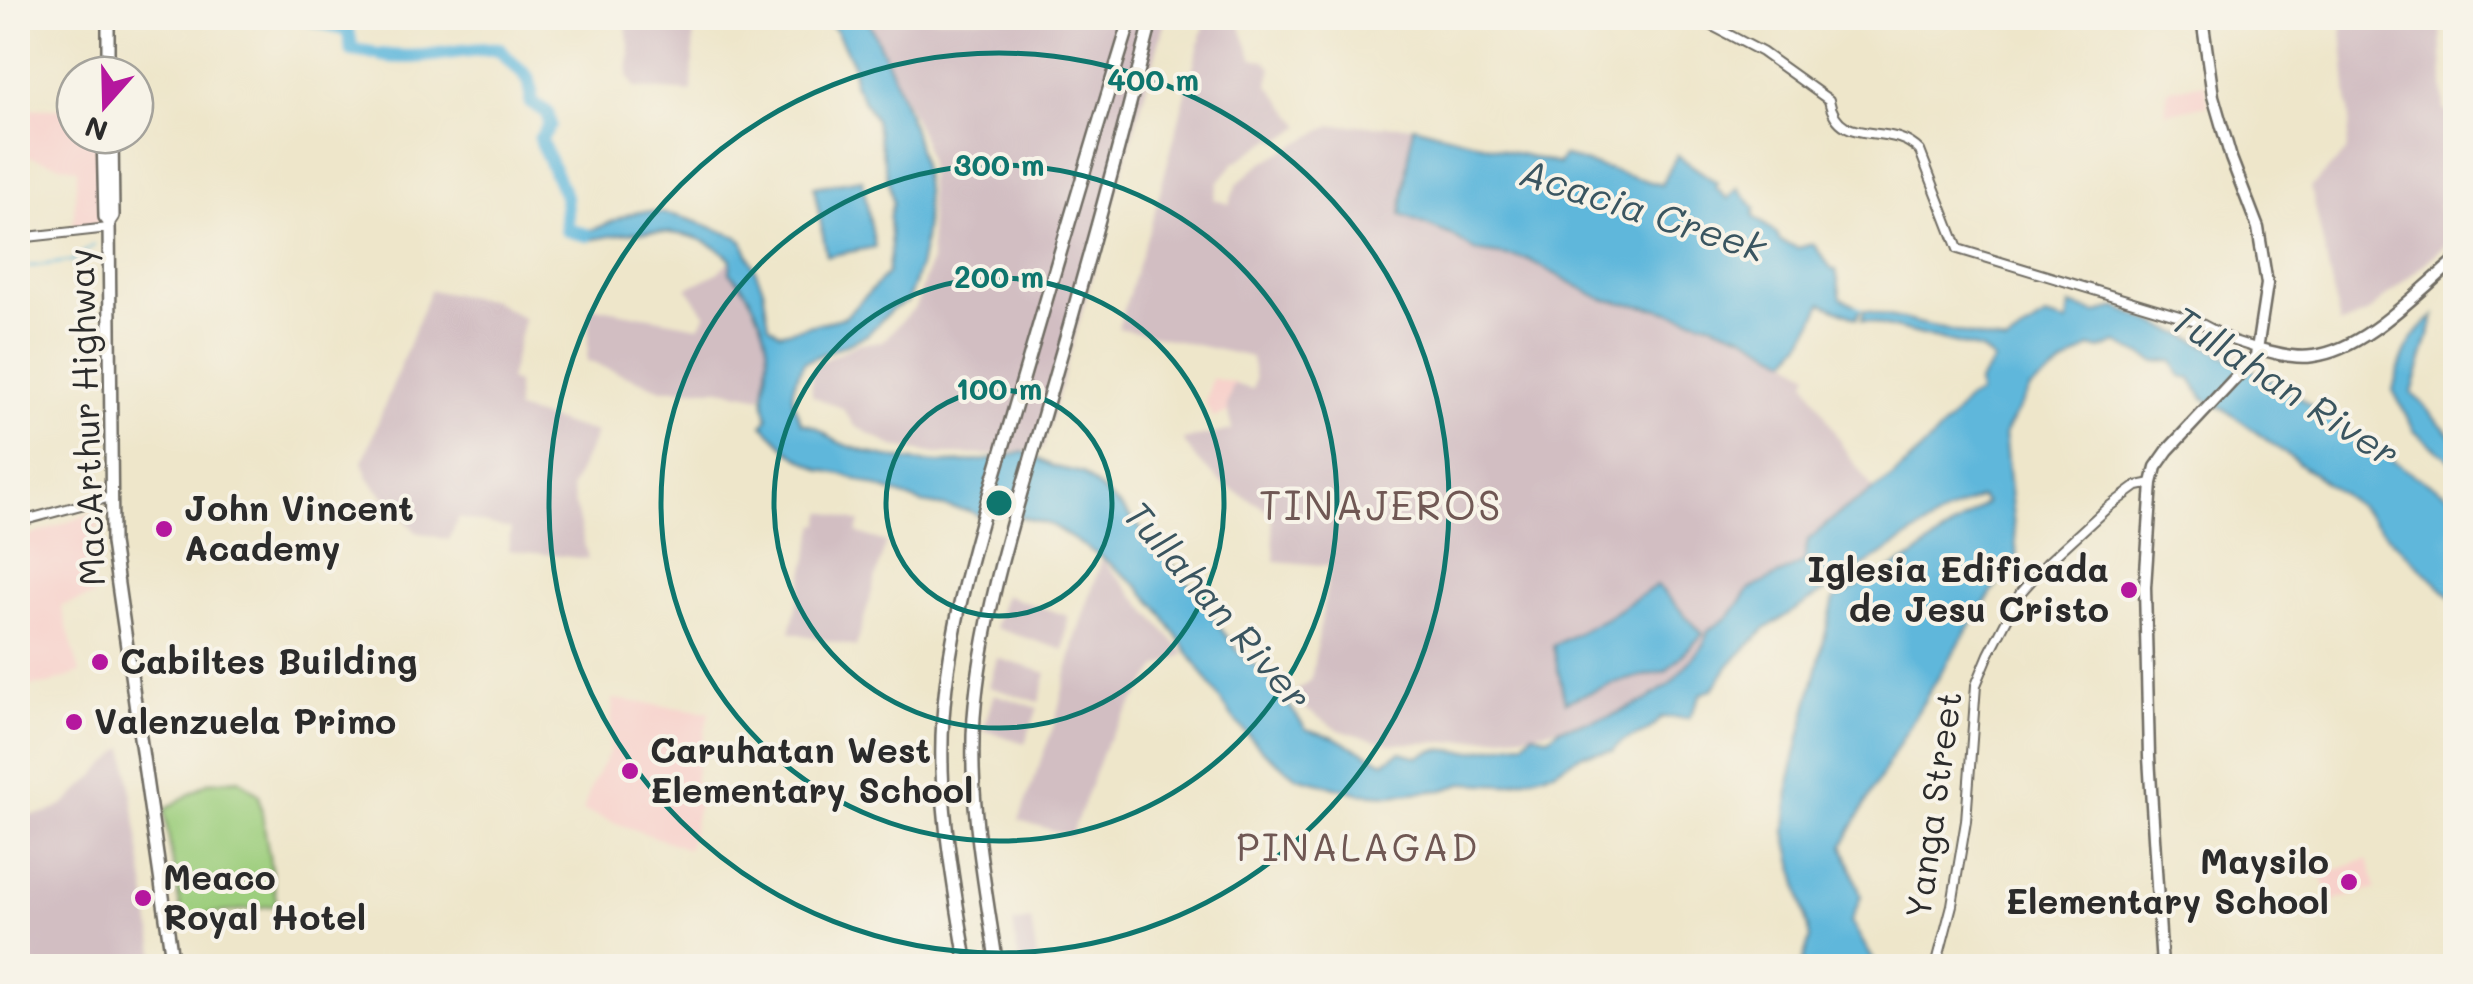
<svg xmlns="http://www.w3.org/2000/svg" width="2473" height="984" viewBox="0 0 2473 984" font-family="Mali,sans-serif">
<style>
.built{fill:#f7d0ca}
.industrial{fill:#d2bec2}
.green{fill:#9dce7d;stroke:#647c54;stroke-width:2.5}
.water{fill:#5eb7db;stroke:#447183;stroke-width:2.5}
.lines{fill:none;stroke-linecap:round;stroke-linejoin:round}
.stream{stroke:#5eb7db;stroke-width:2.5}
.river{stroke:#5eb7db;stroke-width:14}
.minor-casing{stroke:#6f6c63;stroke-width:12}
.major-casing{stroke:#6f6c63;stroke-width:15}
.highway-casing{stroke:#6f6c63;stroke-width:16}
.minor{stroke:#fff;stroke-width:8}
.major{stroke:#fff;stroke-width:10}
.highway{stroke:#fff;stroke-width:11}
.ring{fill:none;stroke:#0f766e;stroke-width:5}
.poi-dot{fill:#b5179e;stroke:#f7f3e8;stroke-width:4}
.labels{text-anchor:middle;stroke-width:8;stroke-linejoin:round;paint-order:stroke}
.street-label{font-size:35px;fill:#2b2b2b;stroke:#f7f3e8}
.poi-label{font-size:35px;font-weight:bold;fill:#2b2b2b;stroke:#f7f3e8;text-anchor:start}
.water-label{font-size:38px;font-style:italic;fill:#3a5560;stroke:#f7f3e8}
.neighbourhood-label{font-size:38px;letter-spacing:2.5px;fill:#705854;stroke:#f7f3e8}
.quarter-label{font-size:40px;letter-spacing:2.5px;fill:#705854;stroke:#f7f3e8}
.centre{fill:#0f766e;stroke:#f7f3e8;stroke-width:5}
.ring-label{font-size:30px;text-anchor:middle;font-weight:bold;fill:#0f766e;stroke:#f7f3e8;stroke-width:8;stroke-linejoin:round;paint-order:stroke}
</style>
<rect width="100%" height="100%" fill="#f7f3e8"/>
<filter id="ink" filterUnits="userSpaceOnUse"><feTurbulence type="fractalNoise" baseFrequency=".01" numOctaves="2"/><feDisplacementMap in="SourceGraphic" scale="20" xChannelSelector="R" yChannelSelector="G"/><feConvolveMatrix kernelMatrix="1 2 1 2 8 2 1 2 1" color-interpolation-filters="sRGB"/></filter>
<filter id="wash" filterUnits="userSpaceOnUse"><feTurbulence type="fractalNoise" baseFrequency=".0048" numOctaves="4" result="noise"/><feDisplacementMap in="SourceGraphic" scale="40" xChannelSelector="R" yChannelSelector="G"/><feGaussianBlur stdDeviation="2.25" result="paint"/><feColorMatrix in="noise" values="0 0 0 0 0 0 0 0 0 0 0 0 0 0 0 0 0 1.4 0 .05"/><feComposite in="paint" operator="in"/></filter>
<g filter="url(#wash)">
<rect width="100%" height="100%" fill="#eee6ca"/>
<path class="built" d="M2205,83L2208,105L2165,113L2168,89Z
M18,108L75,110V135H97L98,225L73,227L77,169L18,154Z
M1212,378L1238,384L1231,411L1213,418L1205,403Z
M93,513L99,528L90,533L94,596L61,606L80,673L48,684L18,687V540Z
M613,699L709,712L694,781L702,789L688,849L583,811L592,784L609,753Z
M2368,859L2376,889L2331,901L2321,875Z"/>
<path class="industrial" d="M628,18H694L692,92L635,88L628,75L630,53L625,21Z
M867,18H1166L1043,448L993,455L936,454L894,447L855,426L842,408L812,396L811,375L816,364L859,343L882,342L916,306L931,260L928,160L923,139Z
M1206,18H1237L1253,59L1264,60L1272,68L1268,84L1302,126L1278,142L1274,138L1234,163L1219,181L1214,199L1229,204L1237,184L1260,164L1332,125L1413,126L1401,216L1451,235L1475,250L1527,259L1659,309L1744,335L1788,359L1809,373L1806,381L1843,447L1873,489L1808,540L1804,562L1749,590L1730,616L1708,631L1705,645L1671,684L1645,701L1611,716L1533,733L1448,742L1390,744L1339,730L1310,712L1290,696L1311,680L1330,566L1275,561L1271,512L1224,485L1195,458L1183,440L1232,430L1227,406L1233,384L1253,389L1255,379L1251,357L1118,328L1154,214Z
M2341,18H2441L2444,111L2455,112L2456,190L2438,207L2455,227L2456,236L2366,314L2340,325L2311,187L2346,152L2350,121Z
M731,259L730,272L740,281L768,337V361L762,397L720,389H662L587,361L590,306L699,326L706,315L687,288L717,273Z
M430,290L494,301L524,319L509,380L517,383L516,410L596,433L571,488L588,559L508,550L511,529L458,518L449,540L416,532L368,478L363,461Z
M824,511L860,522L857,533L886,542L856,647L790,632L816,524L820,525Z
M1102,559L1185,654L1158,667L1105,745L1071,836L1019,820L1055,722L1075,640Z
M1004,595L1068,616L1064,650L995,628Z
M997,658L1047,673L1039,702L989,687Z
M994,694L1038,708L1025,743L983,730Z
M125,747L157,966H37L18,957V817L47,813L64,805Z
M1031,920L1038,966H1019L1013,923Z"/>
<path class="green" d="M239,779L259,795L277,905L182,918L164,810L209,782Z"/>
<path class="water" d="M819,18H867C911,111 951,200 907,302L892,309L867,335L804,362C790,390 788,396 802,423C824,427 825,438 843,444C900,466 965,469 1024,452L1054,467L1082,473L1123,509L1193,588L1220,628L1247,662L1256,665L1283,697L1306,729L1333,737L1384,762L1401,752L1418,757C1446,743 1449,754 1475,751C1491,748 1506,743 1524,742L1533,733L1549,737L1560,728L1611,716L1645,701L1671,683L1704,645L1708,631L1730,616L1749,590L1804,562L1808,540L1841,512L1892,478L1935,437L1968,399L1979,394L1978,383L1994,361L1981,350L1862,320L1864,310L2006,344L2045,317L2068,323L2070,305L2096,313L2118,308L2195,340L2285,388L2414,475L2455,498V601L2358,506L2224,409L2203,398L2191,379L2181,377L2173,361L2156,362L2117,343L2100,350L2090,347L2030,389L2004,434L2017,556C1952,649 1897,745 1843,845L1861,896L1851,922L1877,966H1801L1810,938L1786,832L1790,779L1834,599L1913,557L1986,503L1980,497L1948,512L1765,629L1730,664L1713,689L1701,694L1689,718L1661,717C1644,742 1628,731 1612,751L1583,754L1553,771L1505,785L1466,783L1443,790L1389,795L1359,793L1297,777L1263,751L1233,718L1158,608L1136,584L1104,559L1051,525L1006,513L982,518L970,511L922,503L842,474L821,470L790,452L763,425L768,418C760,390 768,383 768,356C768,328 750,291 730,272L731,259C702,231 659,229 621,234C602,237 585,244 567,235L572,229C595,237 615,215 639,212C670,209 709,227 738,237L743,242L763,288L769,325L780,333L845,317L887,274L891,248L889,218L893,202L875,120L854,84L853,64L836,30Z
M1413,126L1558,164L1563,156L1661,185L1677,155L1717,183L1715,187L1728,199L1738,188L1755,208L1754,217L1777,234L1780,241L1798,248L1813,244L1831,268L1836,270L1841,298L1860,309L1857,318L1822,303L1805,338L1788,359L1744,335L1713,324L1659,309L1602,299L1527,259L1475,251L1451,235L1401,215Z
M862,179L875,247L827,256L814,187Z
M2435,316L2412,393L2455,440V464L2415,432L2393,390C2401,359 2408,336 2435,316Z
M1657,585L1703,634L1666,671L1617,682L1565,702L1553,646L1606,618Z"/>
<g class="lines">
<path class="stream" d="M18,268L72,261L94,245
M1848,305L1861,309"/>
<path class="river" d="M306,18L348,30L352,50L372,53
M382,55C422,62 460,47 500,49C517,75 534,67 531,103L547,112L550,125L540,139L565,196L567,230L587,235"/>
</g>
</g>
<g filter="url(#ink)">
<g class="lines">
<defs>
<path id="minor" d="M1697,18L1762,52L1829,100C1839,151 1889,119 1920,151L1958,249L2196,321L2234,341L2259,349
M18,238L109,228
M18,519L25,520L111,497
M1936,966L1952,905L1966,821L1976,685L1989,654L2021,592L2047,563L2107,508L2137,486L2152,483"/>
<path id="major" d="M2259,349C2277,353 2295,359 2313,356C2365,350 2417,292 2456,260
M2162,966L2149,757L2145,587L2152,483L2156,467L2168,450L2256,356L2267,284L2258,228L2231,158L2213,96L2202,18"/>
<path id="highway" d="M108,75V18
M103,135L105,217L109,222
M112,135L113,216L109,222L112,543L173,966
M967,966C954,886 937,800 943,718C950,614 983,516 1012,417C1051,283 1090,150 1131,18
M997,966C985,885 968,800 974,717C982,611 1017,508 1046,407C1084,277 1119,148 1152,18"/>
</defs>
<use href="#minor" class="minor-casing"/>
<use href="#major" class="major-casing"/>
<use href="#highway" class="highway-casing"/>
<use href="#minor" class="minor"/>
<use href="#major" class="major"/>
<use href="#highway" class="highway"/>
</g>
</g>
<g class="ring">
<circle cx="999" cy="503" r="113"/>
<circle cx="999" cy="503" r="225"/>
<circle cx="999" cy="503" r="338"/>
<circle cx="999" cy="503" r="450"/>
</g>
<g class="poi-dot">
<circle cx="164" cy="529" r="10"/>
<circle cx="2129" cy="590" r="10"/>
<circle cx="100" cy="662" r="10"/>
<circle cx="74" cy="722" r="10"/>
<circle cx="630" cy="771" r="10"/>
<circle cx="2349" cy="882" r="10"/>
<circle cx="143" cy="898" r="10"/>
</g>
<g class="labels">
<g class="street-label">
<text transform="translate(87 417) rotate(-92)" y="12">MacArthur Highway</text>
<text transform="translate(1934 805) rotate(-82)" y="12">Yanga Street</text>
</g>
<g class="poi-label">
<text x="184" y="521">John Vincent<tspan x="184" dy="40">Academy</tspan></text>
<text x="2109" y="582" text-anchor="end">Iglesia Edificada<tspan x="2109" dy="40">de Jesu Cristo</tspan></text>
<text x="120" y="674">Cabiltes Building</text>
<text x="94" y="734">Valenzuela Primo</text>
<text x="650" y="763">Caruhatan West<tspan x="650" dy="40">Elementary School</tspan></text>
<text x="2329" y="874" text-anchor="end">Maysilo<tspan x="2329" dy="40">Elementary School</tspan></text>
<text x="163" y="890">Meaco<tspan x="163" dy="40">Royal Hotel</tspan></text>
</g>
<g class="water-label">
<text transform="translate(1643 211) rotate(18)" y="13">Acacia Creek</text>
<text transform="translate(2285 387) rotate(33)" y="13">Tullahan River</text>
<text transform="translate(1217 606) rotate(49)" y="13">Tullahan River</text>
</g>
<g class="neighbourhood-label">
<text x="1358" y="861">PINALAGAD</text>
</g>
<g class="quarter-label">
<text x="1381" y="520">TINAJEROS</text>
</g>
</g>
<circle cx="999" cy="503" r="15" class="centre"/>
<g class="ring-label">
<text x="1153" y="91">400 m</text>
<text x="999" y="176">300 m</text>
<text x="999" y="288">200 m</text>
<text x="999" y="400">100 m</text>
</g>
<rect width="2473" height="984" fill="none" stroke="#f7f3e8" stroke-width="60"/>
<g transform="translate(105 105) rotate(200)"><circle r="48" fill="#f7f3e8" stroke="#a5a39c" stroke-width="2.5"/>
<path d="M0-8L18 38L0 25L-18 38Z" fill="#b5179e"/>
<text y="-15" font-size="28" font-weight="bold" text-anchor="middle" fill="#2b2b2b">N</text>
</g>
</svg>
